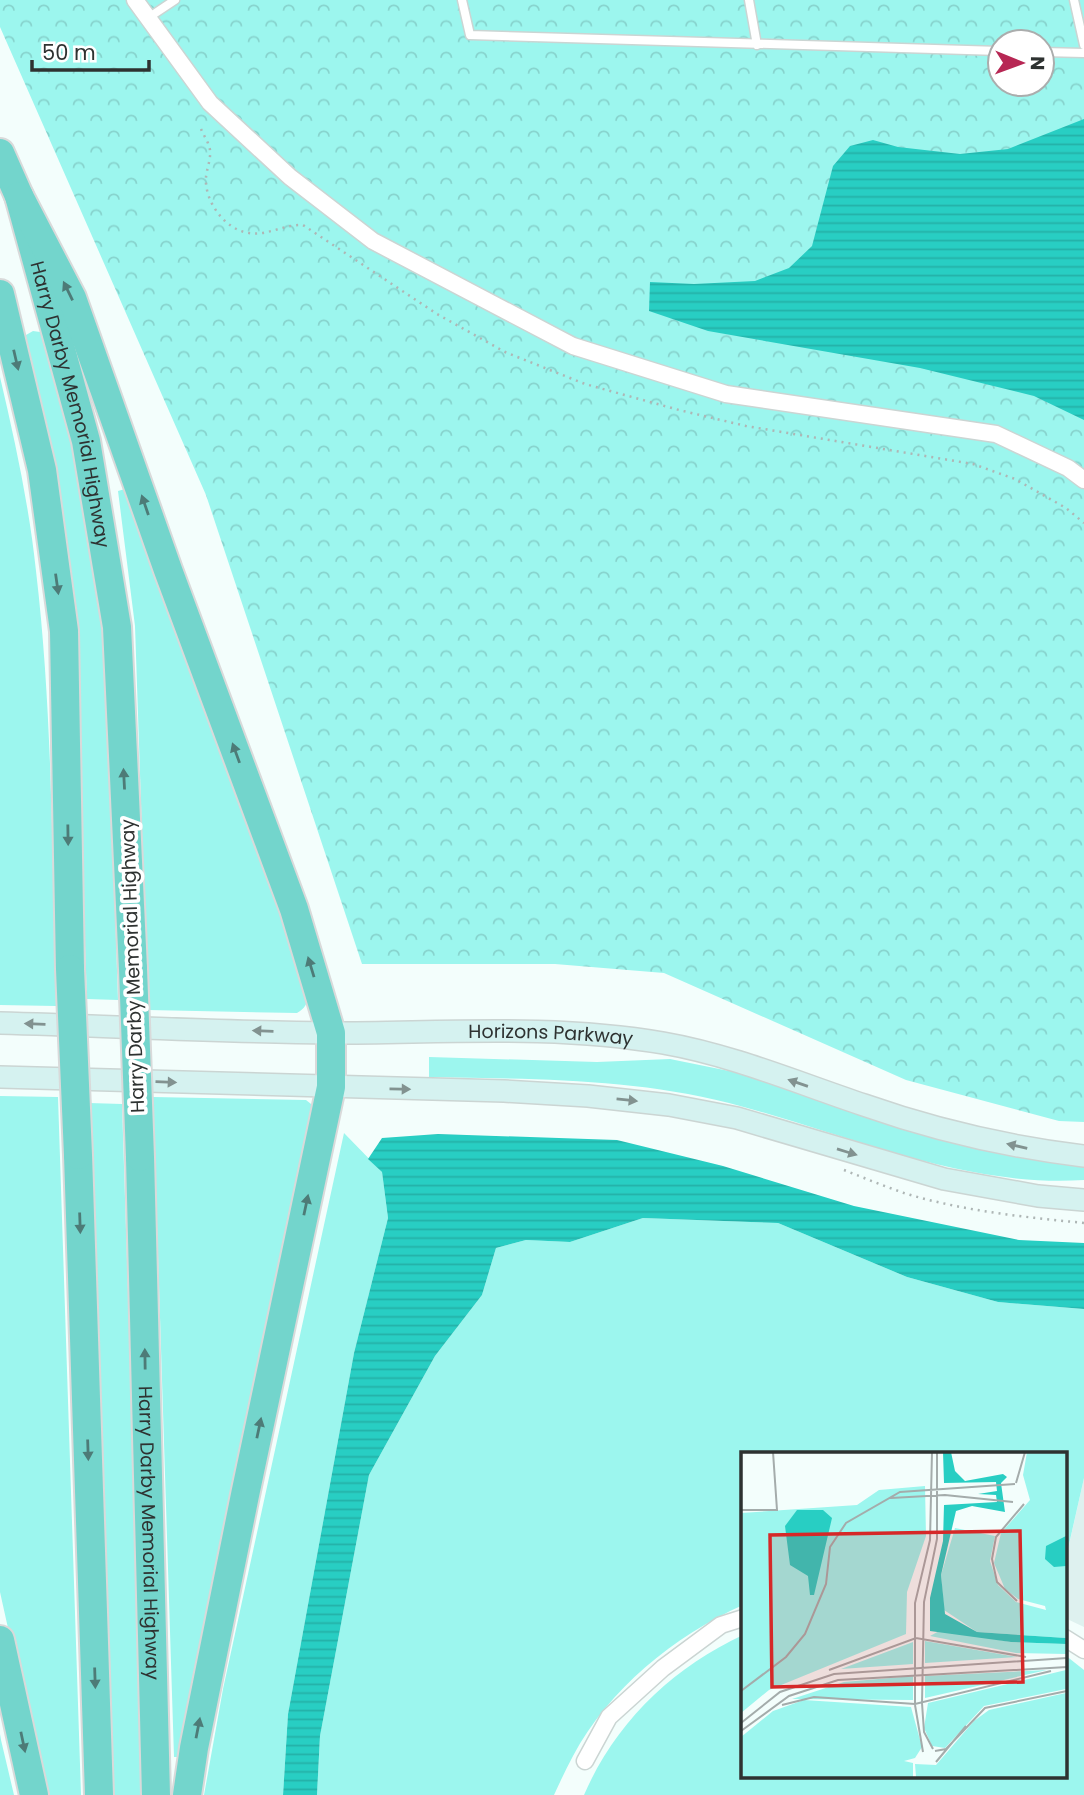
<svg xmlns="http://www.w3.org/2000/svg" width="1084" height="1795" viewBox="0 0 1084 1795" font-family="Poppins,sans-serif">
<style>
.built{fill:#def1ef}
.green{fill:#9cf6ee}
.park{fill:url(#park-crowns);fill-rule:evenodd}
.water{fill:url(#water-rules)}
.lines{fill:none;stroke-linecap:round;stroke-linejoin:round}
.lane-casing{stroke:#cbd5d3;stroke-width:11}
.street-casing{stroke:#cbd5d3;stroke-width:19}
.secondary-casing{stroke:#cbd5d3;stroke-width:24}
.highway-casing{stroke:#d9dada;stroke-width:32}
.path{stroke:#aeb6b5;stroke-width:2.5;stroke-dasharray:2 5;stroke-linecap:butt}
.lane{stroke:#fff;stroke-width:8}
.street{stroke:#fff;stroke-width:16}
.secondary{stroke:#d5f2f0;stroke-width:21}
.highway{stroke:#73d5cc;stroke-width:28}
.highway-bridge-casing{stroke:#d9dada;stroke-width:32;stroke-linecap:butt}
.highway-bridge{stroke:#73d5cc;stroke-width:28}
.oneway{fill:#4d7b77}
.oneway2{fill:#829290}
.labels{text-anchor:middle;stroke-width:7;stroke-linejoin:round;paint-order:stroke}
.street-label{font-size:19px;fill:#2e3231;stroke:#fff}
.inset-road{fill:none;stroke:#a4acab;stroke-width:2}
.view{fill:#d62828;fill-opacity:0.15;stroke:#d62828;stroke-width:3.5}
.inset-edge{fill:none;stroke:#2e3231;stroke-width:3.5}
</style>
<defs>
<pattern id="park-crowns" width="20" height="18" patternUnits="userSpaceOnUse" patternTransform="scale(1.75)"><rect width="20" height="18" fill="#9cf6ee"/><path d="M2 6a3 3 0 1 1 6 0M12 15a3 3 0 1 1 6 0" fill="none" stroke="#87d3cd"/></pattern>
<pattern id="water-rules" width="6" height="5" patternUnits="userSpaceOnUse" patternTransform="scale(1.75)"><rect width="6" height="5" fill="#28cec3"/><path d="M0 2.5h6" fill="none" stroke="#24b1a8"/></pattern>
</defs>
<rect width="100%" height="100%" fill="#f3fefc"/>
<path class="built" d="M1084,1478V1627L1065,1618V1563Z"/>
<path class="green" d="M33,331L47,333L52,340L101,575L107,673L118,1000L87,999L75,673L23,342L26,335Z
M0,377C15,441 29,505 36,571C53,715 52,861 56,1006L0,1005Z
M125,489L302,974C306,989 314,1004 297,1013L148,1010L135,626L118,491Z
M429,1057L597,1062L670,1059L739,1073L1084,1164V1180C962,1188 845,1133 729,1103C631,1078 530,1079 429,1077Z
M0,1096L58,1097L81,1795H45L0,1592Z
M153,1097L306,1100L311,1104L312,1111L237,1463L180,1757H174Z
M89,1103L122,1104L144,1795H112Z
M344,1133L382,1172L388,1218L354,1353L288,1714L283,1795H204L223,1689Z
M643,1218L778,1223L907,1277L998,1302L1084,1309V1478L1065,1562V1454H743V1605C674,1636 609,1689 573,1756C566,1769 560,1782 554,1795H317L320,1736L369,1475L435,1356L482,1295L496,1248L526,1240L570,1242Z
M743,1635V1776H1065V1655L1084,1670V1795H584C615,1723 672,1668 743,1635Z
M0,1734L1,1740L14,1795H0Z"/>
<path class="park" d="M0,0H1084V1122L1059,1121L906,1080L664,973L555,964H362L206,495L0,27ZM1000,42H1042V84H1000Z"/>
<path class="water" d="M1084,119V420L1034,396L920,368L708,331L649,311L650,282L694,284L755,281L789,268L812,246L833,166L850,146L873,140L898,147L960,154L1008,149Z
M438,1134L617,1140L723,1166L854,1206L1019,1240L1084,1243V1309L998,1302L907,1277L778,1223L643,1218L570,1242L526,1240L496,1248L482,1295L435,1356L369,1475L320,1736L317,1795H283L288,1714L354,1353L388,1218L382,1172L368,1159L382,1138Z"/>
<g class="lines">
<defs>
<path id="lane" d="M462,0L470,35L1000,51
M749,0L757,45
M1074,0L1084,45
M148,18L175,0
M1042,52L1084,53"/>
<path id="street" d="M135,0L210,103L290,177L373,241L573,346L726,394L996,434L1068,468L1084,480
M1065,1638L1084,1650
M585,1761L609,1717L663,1668L721,1625L743,1618"/>
<g id="secondary">
<path id="s1" d="M0,1023C110,1026 221,1032 332,1033C442,1033 553,1024 663,1043C732,1055 798,1083 864,1105C935,1130 1009,1147 1084,1156"/>
<path d="M0,1077L504,1091L588,1096L669,1105L737,1118L944,1179L1038,1196L1084,1200"/>
</g>
<g id="highway">
<path id="s2" d="M0,153L19,196L86,441L117,627L133,969"/>
<path d="M19,196L72,298L168,570L294,909L331,1033V1087L245,1495L194,1748L187,1795"/>
<path d="M0,294L42,470L64,631L70,969"/>
<path d="M78,1155L99,1795"/>
<path id="s3" d="M140,1157L156,1795"/>
<path d="M0,1640L34,1795"/>
</g>
</defs>
<use href="#lane" class="lane-casing"/>
<use href="#street" class="street-casing"/>
<use href="#secondary" class="secondary-casing"/>
<use href="#highway" class="highway-casing"/>
<path class="path" d="M201,129C204,136 209,143 210,150C211,159 207,168 206,177C204,201 225,230 249,233C268,236 284,224 303,225L437,314L505,352L585,384L679,410L746,426L973,464L1015,479L1066,508L1084,523
M844,1170C864,1178 884,1186 904,1193C962,1211 1024,1217 1084,1223"/>
<use href="#lane" class="lane"/>
<use href="#street" class="street"/>
<use href="#secondary" class="secondary"/>
<use href="#highway" class="highway"/>
<defs>
<path id="highway-bridge" d="M70,969L78,1155
M133,969L140,1157"/>
</defs>
<use href="#highway-bridge" class="highway-bridge-casing"/>
<use href="#highway-bridge" class="highway-bridge"/>
</g>
<defs><path id="oneway-solid" d="M-6-.8H1V-3.2L6.5 0L1 3.2V.8H-6Z" transform="scale(1.75)"/></defs>
<g class="oneway">
<use href="#oneway-solid" transform="translate(68 291) rotate(-116)"/>
<use href="#oneway-solid" transform="translate(16 360) rotate(77)"/>
<use href="#oneway-solid" transform="translate(145 505) rotate(-109)"/>
<use href="#oneway-solid" transform="translate(57 584) rotate(82)"/>
<use href="#oneway-solid" transform="translate(236 753) rotate(-110)"/>
<use href="#oneway-solid" transform="translate(124 779) rotate(-93)"/>
<use href="#oneway-solid" transform="translate(68 835) rotate(89)"/>
<use href="#oneway-solid" transform="translate(311 967) rotate(-107)"/>
<use href="#oneway-solid" transform="translate(306 1205) rotate(-78)"/>
<use href="#oneway-solid" transform="translate(80 1223) rotate(88)"/>
<use href="#oneway-solid" transform="translate(145 1359) rotate(-91)"/>
<use href="#oneway-solid" transform="translate(259 1428) rotate(-78)"/>
<use href="#oneway-solid" transform="translate(88 1450) rotate(88)"/>
<use href="#oneway-solid" transform="translate(95 1678) rotate(88)"/>
<use href="#oneway-solid" transform="translate(198 1728) rotate(-79)"/>
<use href="#oneway-solid" transform="translate(23 1742) rotate(78)"/>
</g>
<g class="oneway2">
<use href="#oneway-solid" transform="translate(35 1024) rotate(-178)"/>
<use href="#oneway-solid" transform="translate(263 1031) rotate(-178)"/>
<use href="#oneway-solid" transform="translate(166 1082) rotate(2)"/>
<use href="#oneway-solid" transform="translate(798 1083) rotate(-161)"/>
<use href="#oneway-solid" transform="translate(400 1089) rotate(1)"/>
<use href="#oneway-solid" transform="translate(627 1100) rotate(6)"/>
<use href="#oneway-solid" transform="translate(1017 1146) rotate(-167)"/>
<use href="#oneway-solid" transform="translate(847 1152) rotate(17)"/>
</g>
<g class="labels">
<g class="street-label">
<text dy="7" stroke="none"><textPath href="#s2" startOffset="262">Harry Darby Memorial Highway</textPath></text>
<text transform="translate(132 966) rotate(-92)" y="7">Harry Darby Memorial Highway</text>
<text dy="7" stroke="none"><textPath href="#s1" startOffset="551">Horizons Parkway</textPath></text>
<text dy="7" stroke="none"><textPath href="#s3" startOffset="376">Harry Darby Memorial Highway</textPath></text>
</g>
</g>
<g transform="translate(741 1452)">
<rect width="326" height="326" fill="#f3fefc"/>
<path d="M286,0H325V186L236,180L203,158L200,123L214,76L254,84L249,109L257,133L275,150L305,158L304,154L277,147L264,137L253,111L260,81L289,48L282,23ZM200,178L270,190L325,192V202L275,201L189,184ZM184,189L276,205L184,211ZM172,190V212L100,217ZM306,218L184,246V224ZM325,218V237L243,254L204,296L191,294L183,276L187,251ZM172,224V248L51,247L103,230ZM325,241V325H175L174,312L195,313L233,269L248,258ZM63,248L170,255L181,295L174,306L163,309L172,311V325H0V285L32,259Z" fill="#9cf6ee"/>
<path d="M184,34L185,84L166,140L165,182L28,238L0,261V61L116,53L138,38Z" fill="#9cf6ee"/>
<path d="M202,0H210L214,19L224,29L262,22L266,25L260,31L264,60L231,54L215,59L200,123L204,162L236,180L325,186V192L270,190L189,179V146L202,89L203,53L256,50L255,43L237,42L256,39L255,30L203,31ZM56,58H82L91,66L73,143H69L67,124L49,113L44,74ZM325,84V114L313,115L304,107L305,94Z" fill="#28cec3"/>
<path class="inset-road" d="M275,31L284,0M150,46L204,43L272,50M0,58H36L32,0M276,149L256,130L251,107L255,85L283,52M88,218L175,186L285,205M0,239L45,205L64,182L85,132L89,95L105,71L159,40L274,32M181,251L183,280L192,297M181,251L183,150L196,87V0M174,252V151L189,88L191,0M41,253L73,245L174,252L310,219M174,253L182,300M0,271L39,240L93,222L326,206M0,279L48,244L97,228L326,215M194,299L205,297L244,256L326,239M195,310L225,274"/>
<path class="view" d="M279,79L282,230L31,235L29,83Z"/>
<rect width="326" height="326" class="inset-edge"/>
</g>
<g transform="translate(1021 63) rotate(91)"><circle r="33" fill="#ffffff" stroke="#abadad" stroke-width="2"/>
<path d="M0-5L12 26L0 18L-12 26Z" fill="#b72754"/>
<text y="-10" font-size="19" font-weight="bold" text-anchor="middle" fill="#2e3231">N</text>
</g>
<path d="M32 60v10h117v-10" fill="none" stroke="#2e3231" stroke-width="3.5"/>
<text x="42" y="60" font-size="21" fill="#2e3231" stroke="#ffffff" stroke-width="5" paint-order="stroke">50 m</text>
</svg>
